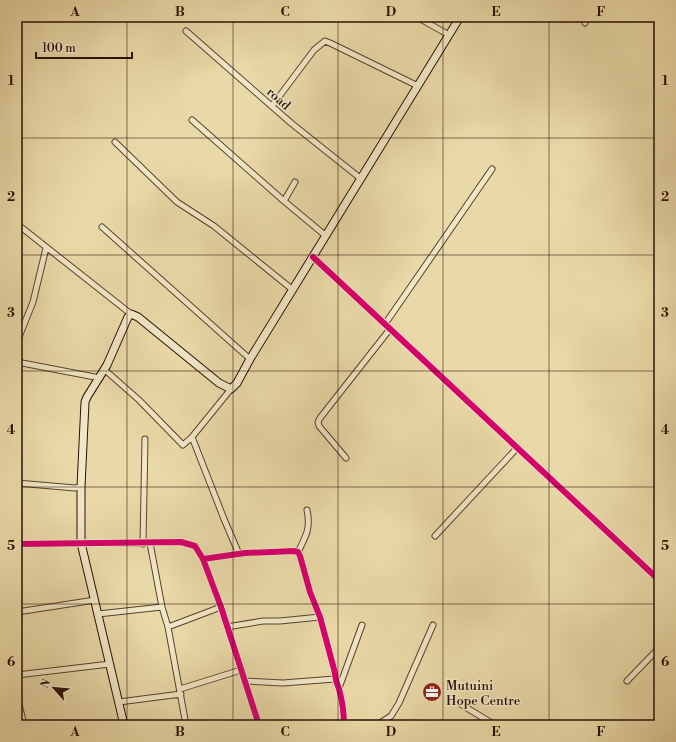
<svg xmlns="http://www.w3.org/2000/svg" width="676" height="742" viewBox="0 0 676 742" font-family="'Libre Bodoni',serif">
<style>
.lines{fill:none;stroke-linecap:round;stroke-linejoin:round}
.minor-casing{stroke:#58422c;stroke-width:7}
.secondary-casing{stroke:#281003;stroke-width:9}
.minor{stroke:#f1e6c6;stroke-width:5}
.secondary{stroke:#f1e6c6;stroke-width:7}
.cycleway-casing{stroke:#f1e6c6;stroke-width:8}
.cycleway{stroke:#d6006c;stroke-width:6}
.grid{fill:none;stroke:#281003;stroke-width:1;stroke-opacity:0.55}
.labels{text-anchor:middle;stroke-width:3;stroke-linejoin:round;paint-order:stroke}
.street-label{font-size:13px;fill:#281003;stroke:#f1e6c6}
.poi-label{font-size:13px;fill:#281003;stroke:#f1e6c6;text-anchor:start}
.neatline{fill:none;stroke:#281003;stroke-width:1.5}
.grid-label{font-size:13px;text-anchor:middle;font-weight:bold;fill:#281003}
</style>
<rect width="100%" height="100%" fill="#ead9a8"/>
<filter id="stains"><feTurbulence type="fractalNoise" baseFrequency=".005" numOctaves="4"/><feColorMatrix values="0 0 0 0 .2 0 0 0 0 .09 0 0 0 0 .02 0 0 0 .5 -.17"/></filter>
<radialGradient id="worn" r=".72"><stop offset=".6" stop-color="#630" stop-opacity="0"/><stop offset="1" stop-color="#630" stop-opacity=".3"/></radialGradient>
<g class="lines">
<defs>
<path id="minor" d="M417,17L449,35
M585,23L588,17
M186,31L291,123L360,178
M272,106L314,50L325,41L330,43L418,86
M192,120L284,201L326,236
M115,142L177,202L214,226L293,290
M284,201L295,182
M17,224L131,314
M102,227L250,359
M313,257L659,580
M385,324L492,169
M17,342L33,302L46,248
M17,362L100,378
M105,370L139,400L183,445L192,437L231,389
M192,437L224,519L239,554
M346,458L319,426L318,422L320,418L390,329
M17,483L75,488L81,487
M435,536L517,448
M150,543L162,607L168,627L186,725
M17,544L181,542L195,546L203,559L221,607L259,725
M143,544L145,439
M298,552C306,536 311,528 307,510
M203,559L245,553L294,551L298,552L300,556L310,592L320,617L335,673C335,679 337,683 339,689C342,700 344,713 344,725
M654,576L659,568
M17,612L95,600
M98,614L162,607
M168,627L221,607
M227,627L263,621H280L320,617
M17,675L110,664
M245,681L283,683L335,679
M627,681L659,648
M339,688L362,625
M180,689L241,670
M17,696L24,725
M119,702L181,694
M462,705L495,725
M116,725L124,724
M377,725L391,716L399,703L433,625"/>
<path id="secondary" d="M124,725L81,543V487L85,402L87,397L107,365L128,317L131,314L138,317L219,383L231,389L237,383L250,359L460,17"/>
</defs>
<use href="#minor" class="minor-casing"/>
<use href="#secondary" class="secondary-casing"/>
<use href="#minor" class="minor"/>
<use href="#secondary" class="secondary"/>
<defs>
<path id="cycleway" d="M313,257L659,580
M17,544L181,542L195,546L203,559L221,607L259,725
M203,559L245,553L294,551L298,552L300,556L310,592L320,617L335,673C335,679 337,683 339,689C342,700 344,713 344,725"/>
</defs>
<use href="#cycleway" class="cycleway-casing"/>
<use href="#cycleway" class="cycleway"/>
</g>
<path class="grid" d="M127,17V725M233,17V725M338,17V725M443,17V725M549,17V725M17,138H659M17,255H659M17,371H659M17,487H659M17,604H659"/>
<defs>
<symbol id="office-disc" viewBox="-11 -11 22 22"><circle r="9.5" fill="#8f2418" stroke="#f1e6c6"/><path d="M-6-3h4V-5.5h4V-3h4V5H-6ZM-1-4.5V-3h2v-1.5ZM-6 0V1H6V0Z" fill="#fff"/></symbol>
</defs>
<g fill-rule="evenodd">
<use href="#office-disc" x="421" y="681" width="22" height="22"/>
</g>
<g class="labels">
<g class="street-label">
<text transform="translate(279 98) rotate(41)" y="5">road</text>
</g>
<g class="poi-label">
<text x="446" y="690">Mutuini<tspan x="446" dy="15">Hope Centre</tspan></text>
</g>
</g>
<rect width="676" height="742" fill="none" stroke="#ead9a8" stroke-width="44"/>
<g transform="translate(54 688) rotate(297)" stroke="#f1e6c6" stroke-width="3" paint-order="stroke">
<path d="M0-3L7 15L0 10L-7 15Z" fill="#281003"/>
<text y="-6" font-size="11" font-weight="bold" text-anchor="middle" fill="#281003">N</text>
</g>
<path d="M36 52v6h96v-6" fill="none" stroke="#281003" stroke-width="2"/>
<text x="42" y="52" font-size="12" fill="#281003" stroke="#f1e6c6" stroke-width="3" paint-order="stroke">100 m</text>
<rect x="22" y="22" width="632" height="698" class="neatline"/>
<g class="grid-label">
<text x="75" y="16">A</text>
<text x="180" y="16">B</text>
<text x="285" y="16">C</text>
<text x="391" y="16">D</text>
<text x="496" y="16">E</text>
<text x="601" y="16">F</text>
<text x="11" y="85">1</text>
<text x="665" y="85">1</text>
<text x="11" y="201">2</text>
<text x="665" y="201">2</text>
<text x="11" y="317">3</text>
<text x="665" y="317">3</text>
<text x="11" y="434">4</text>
<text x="665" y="434">4</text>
<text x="11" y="550">5</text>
<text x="665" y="550">5</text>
<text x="11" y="666">6</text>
<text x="665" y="666">6</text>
<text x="75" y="736">A</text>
<text x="180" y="736">B</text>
<text x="285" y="736">C</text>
<text x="391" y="736">D</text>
<text x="496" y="736">E</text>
<text x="601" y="736">F</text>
</g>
<rect width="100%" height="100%" filter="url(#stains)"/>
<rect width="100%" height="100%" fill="url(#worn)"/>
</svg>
